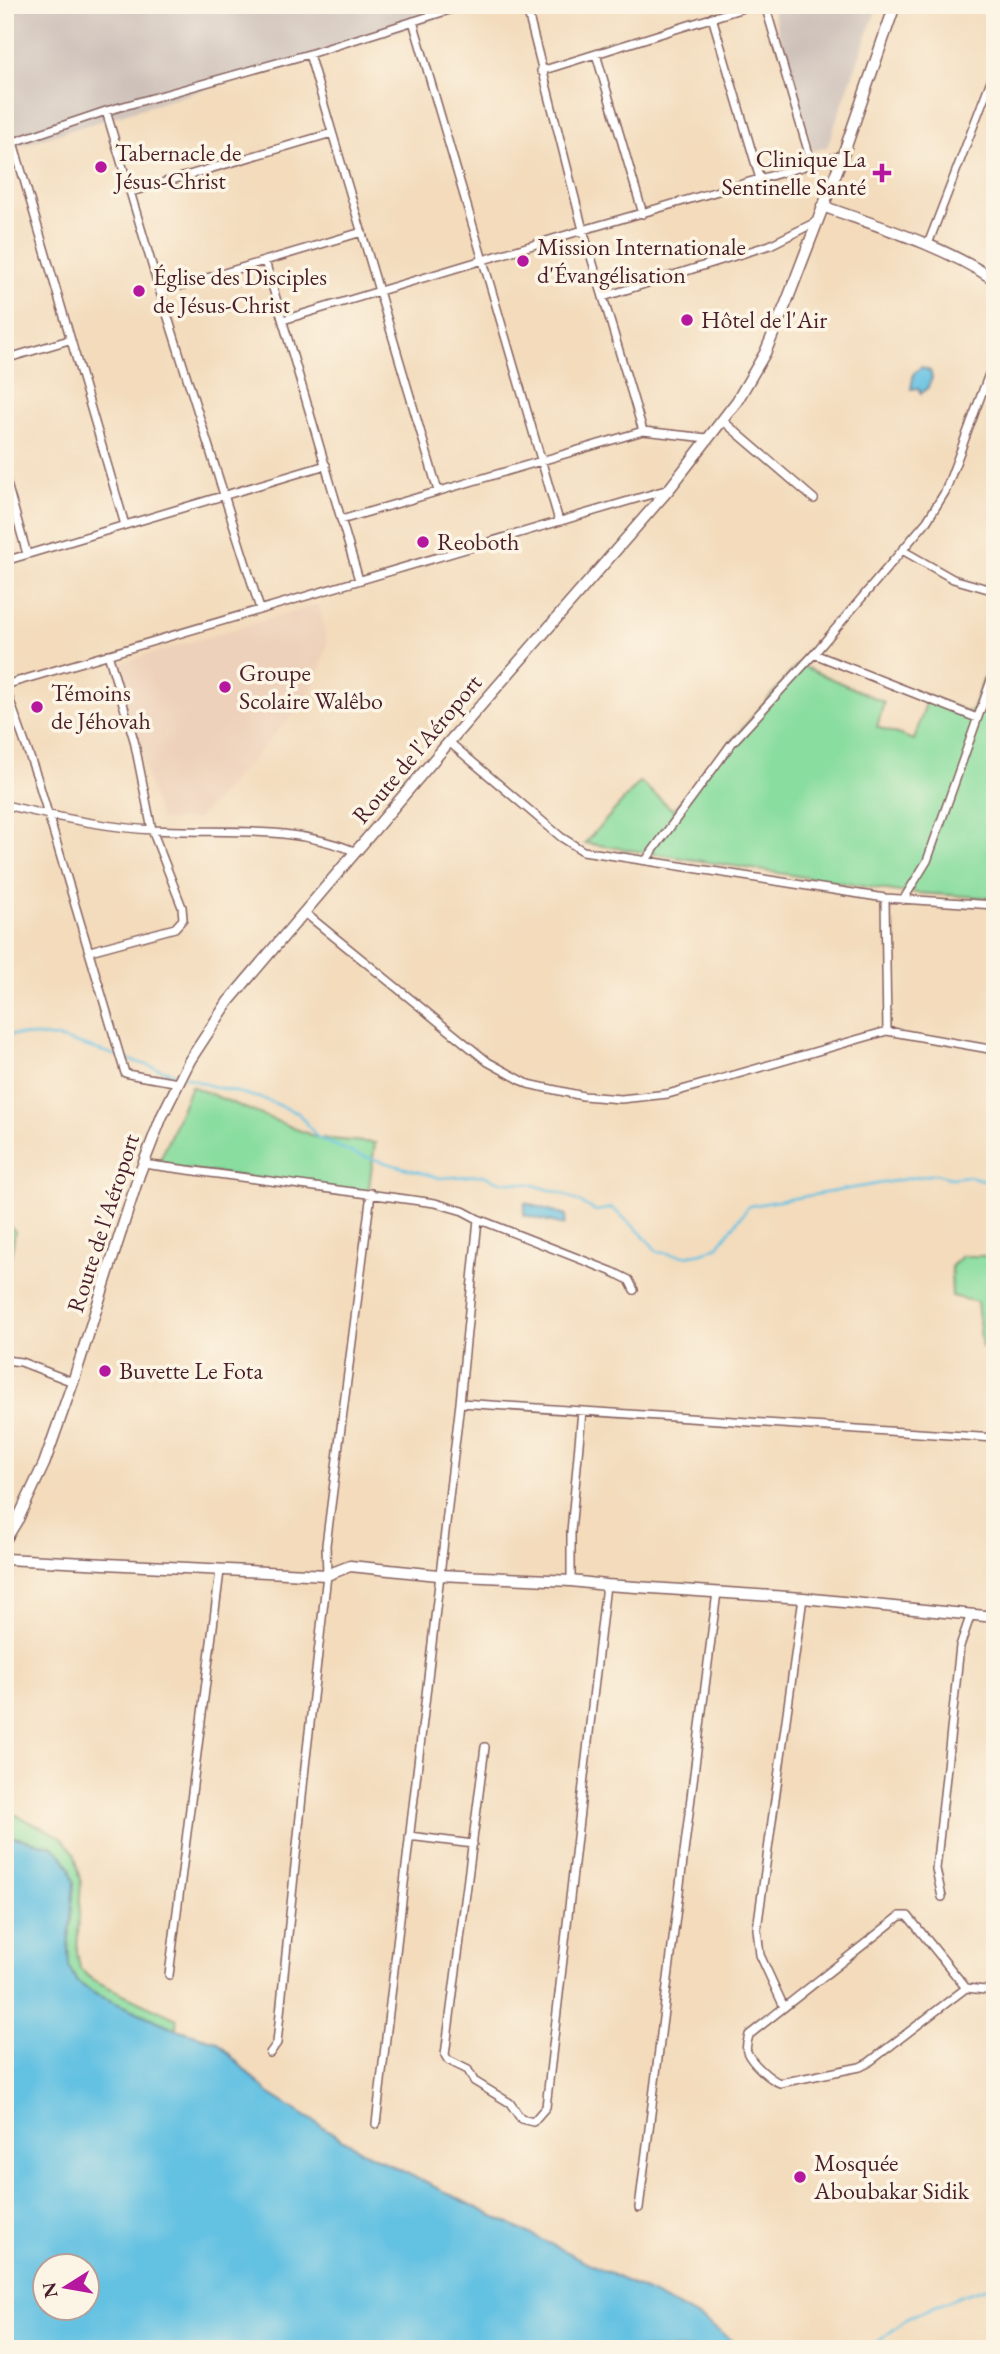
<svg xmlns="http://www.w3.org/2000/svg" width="1000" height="2354" viewBox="0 0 1000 2354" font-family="'EB Garamond',serif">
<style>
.built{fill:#eed1ba}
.industrial{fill:#cec1ba}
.green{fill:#89dd9f;stroke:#6a7e65;stroke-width:2}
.water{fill:#64c1e2;stroke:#577086;stroke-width:2;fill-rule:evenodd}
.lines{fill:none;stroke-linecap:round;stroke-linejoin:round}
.stream{stroke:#64c1e2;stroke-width:2.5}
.street-casing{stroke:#85615e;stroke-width:10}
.secondary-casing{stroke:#85615e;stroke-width:13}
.street{stroke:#fff;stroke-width:7}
.secondary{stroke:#fff;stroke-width:10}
.poi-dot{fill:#b5179e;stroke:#fcf5e5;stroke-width:2.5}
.labels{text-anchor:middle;stroke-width:7;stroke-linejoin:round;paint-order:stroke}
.poi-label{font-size:24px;fill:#4a1f2b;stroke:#fcf5e5;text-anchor:start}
.street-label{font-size:24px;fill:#4a1f2b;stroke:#fcf5e5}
</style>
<rect width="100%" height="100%" fill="#fcf5e5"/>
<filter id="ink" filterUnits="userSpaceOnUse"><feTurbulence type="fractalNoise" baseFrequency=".0143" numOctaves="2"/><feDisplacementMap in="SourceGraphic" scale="14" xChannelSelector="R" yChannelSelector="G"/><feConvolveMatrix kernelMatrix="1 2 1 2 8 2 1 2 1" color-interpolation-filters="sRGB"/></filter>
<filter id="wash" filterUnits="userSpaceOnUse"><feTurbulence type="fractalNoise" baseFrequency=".00686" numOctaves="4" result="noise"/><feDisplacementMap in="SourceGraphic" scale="28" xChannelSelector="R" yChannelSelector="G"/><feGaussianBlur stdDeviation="1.57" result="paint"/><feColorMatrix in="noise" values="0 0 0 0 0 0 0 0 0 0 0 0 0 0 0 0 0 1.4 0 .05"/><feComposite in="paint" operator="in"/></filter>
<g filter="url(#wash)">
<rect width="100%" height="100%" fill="#f3dbbc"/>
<path class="built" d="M319,604L327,644L319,673L307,699L198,819L160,821L114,665Z"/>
<path class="industrial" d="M5,5H483L5,150Z
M771,5H878L827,147L813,151Z"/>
<path class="green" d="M995,648V898L900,892L585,843L640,782L673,810L798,664L884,702L877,727L914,740L928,697L971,713Z
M191,1086L318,1138L375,1143L368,1194L158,1165Z
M5,1223L15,1231L5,1292Z
M962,1256H995V1348L982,1347L977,1302L952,1296L951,1267Z
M5,1813L16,1815L60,1836L74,1852L81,1880L77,1952L80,1969L93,1980L177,2019L176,2029L95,1994L76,1981L69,1966L68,1949L74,1882L28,1840L5,1835Z"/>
<path class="water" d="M921,367L930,371L932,378L927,389L921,393L918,388L911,389L914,373Z
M525,1203L566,1215L564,1225L524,1215Z
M5,1835L51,1846L62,1855L70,1868L74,1882L68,1949L69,1966L76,1981L95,1994L176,2029L216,2041L268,2093L362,2151L702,2319L744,2349H5ZM46,2266H88V2308H46Z"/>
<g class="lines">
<path class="stream" d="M5,1034L50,1037L66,1040L179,1075
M185,1077L208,1085L264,1099L298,1113L318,1138L355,1154L440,1178L483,1175L497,1181L530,1184L564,1194L596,1211L612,1208L639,1231L658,1252L685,1256L702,1253L718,1246L749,1206L935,1174L951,1178L969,1176L983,1180H995
M869,2349L911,2316L963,2295L995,2285"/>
</g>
</g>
<g filter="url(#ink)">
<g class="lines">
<defs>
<path id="street" d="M526,5L583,230L643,431
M765,5L812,164
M712,17L760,179
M413,21L559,521
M309,54L438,491
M596,54L643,214
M541,71L753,5
M106,111L160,292L260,609
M13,142L125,525
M5,145L106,111L309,54L465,5
M131,192L332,133
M928,244L995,70
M265,261L359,580
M160,292L362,232
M603,297L770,245L816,222
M283,320L583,230L843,155
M5,359L69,340
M722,420L814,499
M5,477L27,554
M341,520L643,431L707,438
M902,550L953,579L995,591
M5,561L326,465
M814,654L977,718
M5,685L669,489
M5,687L37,777L125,1073C142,1078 161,1079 178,1083
M449,742L561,837L583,851L885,898L995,905
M5,805C51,816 107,828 154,830C225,834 289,824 357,852
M646,860L732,743L814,654L927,521L945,492L995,358
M885,898L887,1031
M903,900L927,861L995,669
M305,913L488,1062L528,1084L583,1096L621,1099L668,1094L887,1031L995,1050
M90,951L175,928L183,919L182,907L152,830L134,740L108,654
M143,1164L435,1203L463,1211L478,1219L613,1272L629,1280L634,1290
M5,1360L21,1362L73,1382
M460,1403L995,1438
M571,1581V1532L582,1411
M485,1747L445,2055L448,2060L468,2070L474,2081L510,2103L521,2119L533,2122L546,2107L549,2081L606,1585
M409,1836L473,1844
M942,1897L936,1869L960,1646L971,1614
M169,1975L220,1571
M966,1988L868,2063L860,2067L780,2083C769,2079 752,2063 747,2052C745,2046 748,2040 749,2035L900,1916H908L966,1988L995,1991
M784,2007L760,1955L757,1929L803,1598
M270,2053L277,2043L305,1767L327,1575L326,1545L371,1193
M376,2124L460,1403L478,1219
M639,2208L717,1592"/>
<path id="secondary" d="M822,206C881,227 942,245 995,280
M5,1540L18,1519L44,1464L73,1382L139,1175L162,1116L190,1060L228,1002L449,742L670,488L737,401L765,353L787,301L843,155L895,5
M5,1559L327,1575L350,1566L438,1575L571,1581L606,1585L803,1598L995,1617"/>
</defs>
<use href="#street" class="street-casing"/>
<use href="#secondary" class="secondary-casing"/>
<use href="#street" class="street"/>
<use href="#secondary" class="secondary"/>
</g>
</g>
<g class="poi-dot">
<circle cx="101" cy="167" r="7"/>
<path d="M878.5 162.5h7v7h7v7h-7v7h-7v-7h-7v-7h7z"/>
<circle cx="523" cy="261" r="7"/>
<circle cx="139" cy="291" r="7"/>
<circle cx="687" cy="320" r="7"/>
<circle cx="423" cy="542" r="7"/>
<circle cx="225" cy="687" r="7"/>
<circle cx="37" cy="707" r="7"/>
<circle cx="105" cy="1371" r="7"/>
<circle cx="800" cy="2177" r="7"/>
</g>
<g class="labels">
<g class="poi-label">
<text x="115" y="161">Tabernacle de<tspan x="115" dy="28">Jésus-Christ</tspan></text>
<text x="866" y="167" text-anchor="end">Clinique La<tspan x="866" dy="28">Sentinelle Santé</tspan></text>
<text x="537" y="255">Mission Internationale<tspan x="537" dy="28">d'Évangélisation</tspan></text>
<text x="153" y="285">Église des Disciples<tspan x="153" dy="28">de Jésus-Christ</tspan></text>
<text x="701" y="328">Hôtel de l'Air</text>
<text x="437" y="550">Reoboth</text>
<text x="239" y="681">Groupe<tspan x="239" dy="28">Scolaire Walêbo</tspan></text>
<text x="51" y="701">Témoins<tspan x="51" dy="28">de Jéhovah</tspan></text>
<text x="119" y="1379">Buvette Le Fota</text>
<text x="814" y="2171">Mosquée<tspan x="814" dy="28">Aboubakar Sidik</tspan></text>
</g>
<g class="street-label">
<text transform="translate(417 749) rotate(-50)" y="8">Route de l'Aéroport</text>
<text transform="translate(103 1223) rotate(-72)" y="8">Route de l'Aéroport</text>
</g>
</g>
<rect width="1000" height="2354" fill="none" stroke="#fcf5e5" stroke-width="28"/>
<g transform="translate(66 2287) rotate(259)"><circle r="33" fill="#fcf5e5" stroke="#b59f9b" stroke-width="2"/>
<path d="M0-5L12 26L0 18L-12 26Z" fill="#b5179e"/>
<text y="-10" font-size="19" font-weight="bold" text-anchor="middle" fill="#4a1f2b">N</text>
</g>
</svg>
